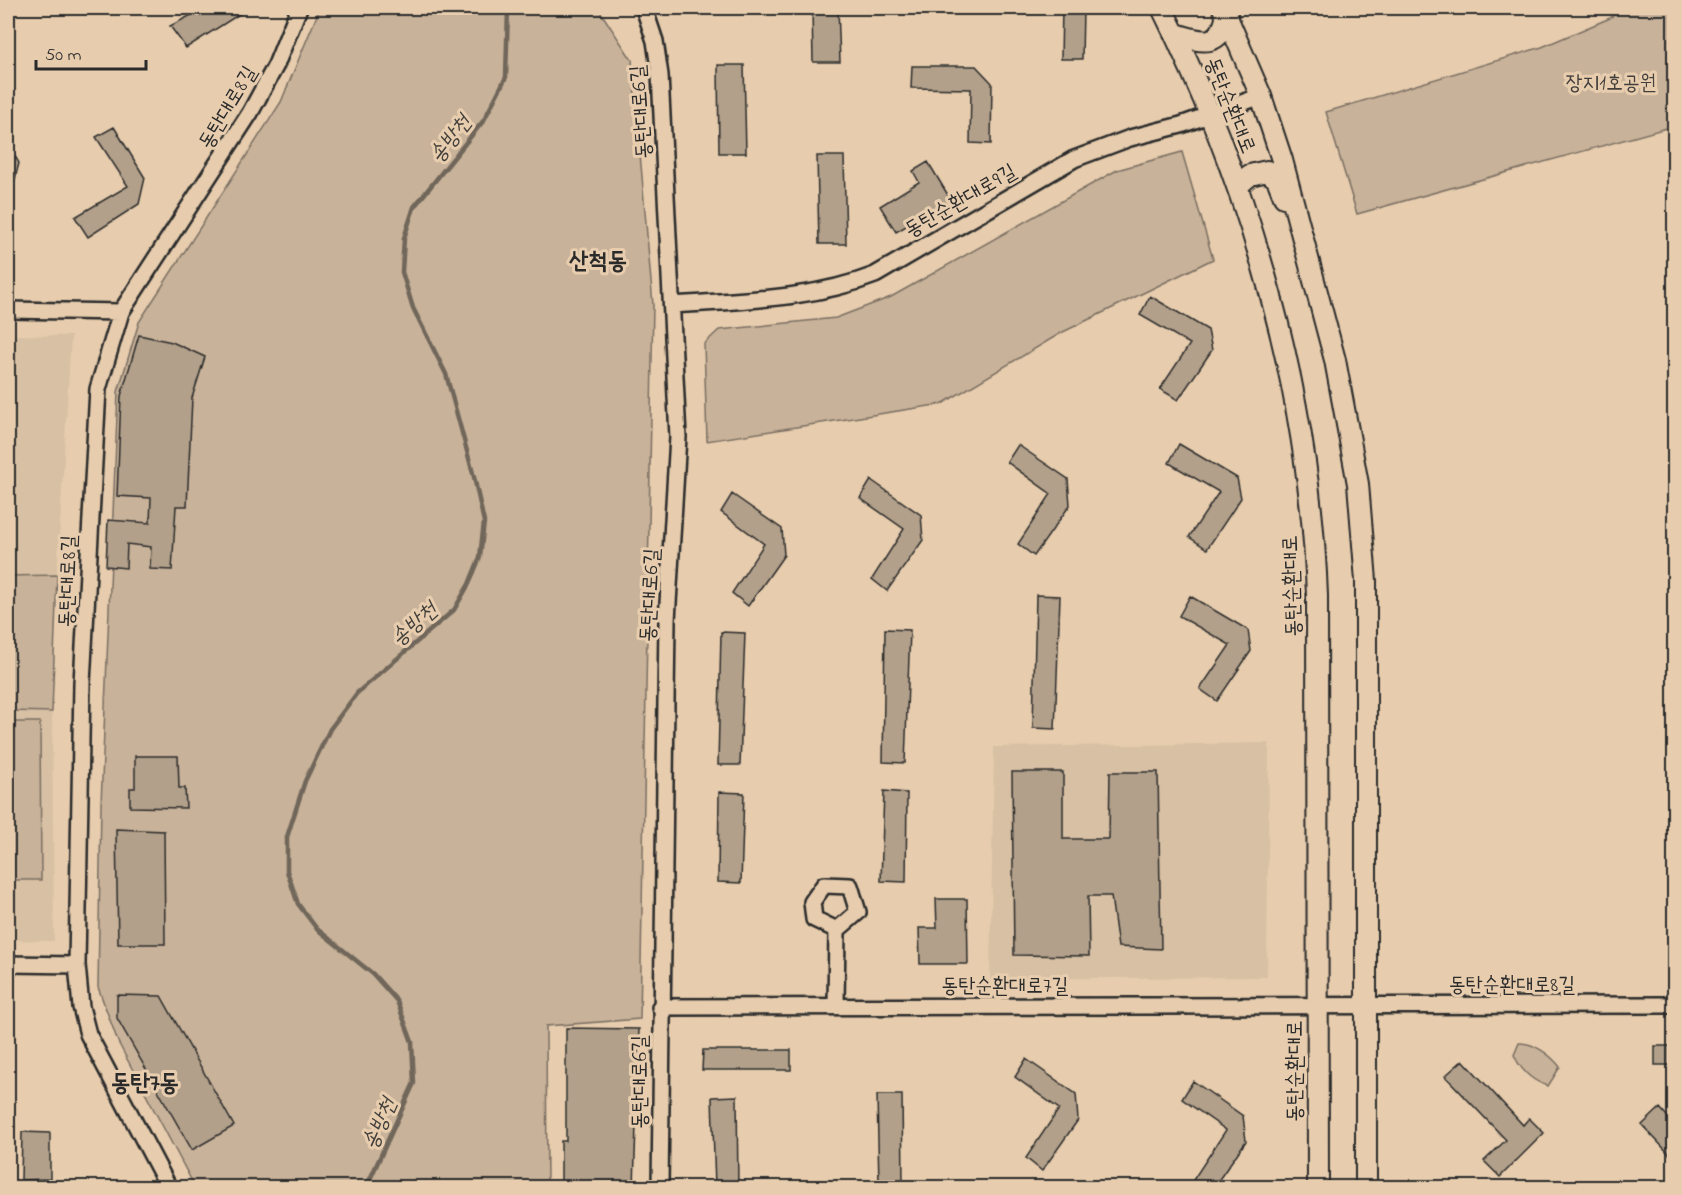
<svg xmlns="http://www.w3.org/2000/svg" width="1682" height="1195" viewBox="0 0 1682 1195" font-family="'Indie Flower','Poor Story',sans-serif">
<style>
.built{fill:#d7c0a3}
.green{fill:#c8b299;stroke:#7a6e62;stroke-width:1.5}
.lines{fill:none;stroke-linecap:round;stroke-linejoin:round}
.stream{stroke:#6f665a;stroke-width:4.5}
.building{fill:#b2a08a;stroke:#2b2b2b;stroke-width:1.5}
.minor-casing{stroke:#2b2b2b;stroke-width:20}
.major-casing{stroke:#2b2b2b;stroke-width:24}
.minor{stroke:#e7cdae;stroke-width:15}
.major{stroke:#e7cdae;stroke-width:20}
.labels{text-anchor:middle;stroke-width:6;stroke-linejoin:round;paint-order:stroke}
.park-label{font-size:21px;fill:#433f3c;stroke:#e7cdae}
.street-label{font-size:21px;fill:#2b2b2b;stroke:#e7cdae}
.water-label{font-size:22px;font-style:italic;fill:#423f3b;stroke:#e7cdae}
.quarter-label{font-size:24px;font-weight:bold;fill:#2b2b2b;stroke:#e7cdae}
</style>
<rect width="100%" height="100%" fill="#e7cdae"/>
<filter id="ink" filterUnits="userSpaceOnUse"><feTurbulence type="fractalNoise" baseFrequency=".0167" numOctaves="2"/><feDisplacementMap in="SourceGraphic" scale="12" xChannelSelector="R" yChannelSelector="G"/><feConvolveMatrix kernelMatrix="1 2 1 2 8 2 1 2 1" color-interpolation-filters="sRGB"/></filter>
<g filter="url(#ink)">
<path class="built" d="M8,335L71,336L57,575L8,576Z
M8,711L52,712L54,941L8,940Z
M1269,743L1267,977L990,979L994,747Z"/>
<path class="green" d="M320,8H598L632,60L653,305L640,1019L546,1026L547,1187H195L118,1042L98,987L101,804L118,392L139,322L281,102Z
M1622,8H1674V126L1357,214L1326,112L1542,47L1610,18Z
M1182,152L1213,259L1061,333L942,404L707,441L704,344L719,330L836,318L891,297L1117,170Z
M57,575L52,712L8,711V576Z
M8,722H40L41,880H8Z
M1519,1043C1533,1042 1551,1055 1560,1067L1548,1086C1532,1081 1521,1071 1514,1055Z"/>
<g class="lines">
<path class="stream" d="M366,1188L414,1083L412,1042L397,1001L373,974L317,929L298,904L287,871V837L305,781L330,729L357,693L454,610L469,584L480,557L484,522L474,477L446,374L413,308L402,272L404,238L414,207L484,120L506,77L508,8"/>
</g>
<path class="building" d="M205,8H249L186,48L170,26Z
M812,8H838L840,62H813Z
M1062,8H1083L1082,59H1061Z
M718,65H744L746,153H719Z
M912,66H976L992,83L991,144L970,143L971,89L911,88Z
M114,127L145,178L139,204L88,237L75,217L128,186L96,137Z
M8,144L19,163L12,191H8Z
M817,156H844L846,244H819Z
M928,162L951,200L896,232L880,206L919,182L913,171Z
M1150,296L1208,330L1212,350L1178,400L1160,389L1190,344L1140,315Z
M139,335L172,342L205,357L192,398L187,506H176L172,570L150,569L151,547L127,544L126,568L106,566L108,520L150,523L151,498L117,496L121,396Z
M1179,444L1237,478L1241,498L1207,549L1189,537L1219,492L1169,463Z
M1018,445L1068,479L1070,505L1034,556L1018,544L1051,494L1007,462Z
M871,480L921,515L923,540L887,591L872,579L904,529L860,498Z
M732,494L782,529L784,555L748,606L732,593L764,544L721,512Z
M1036,595L1060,596L1055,729L1033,728Z
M1190,596L1248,630L1251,651L1217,701L1200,689L1230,645L1179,616Z
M885,629L910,630L905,763L883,762Z
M721,632L745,633L740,765H718Z
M135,756H178L179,788H185L186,808L130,807V788H135Z
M1012,772H1063V839H1109L1110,772H1158L1161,949L1118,947L1111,896H1088L1089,956L1014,955Z
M884,791L907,793L906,882L881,881Z
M719,792L744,793L741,883L718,882Z
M116,829L164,831L165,944H118Z
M936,899H967L968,964H920L919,928H937Z
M117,995L161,996L234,1126L192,1150L117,1018Z
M566,1028L639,1029L634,1187L561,1188V1141H566Z
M1655,1046H1674V1065H1655Z
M703,1050H791V1070H702Z
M1026,1059L1076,1094L1078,1120L1042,1171L1026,1158L1059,1109L1015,1077Z
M1463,1060L1523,1125L1529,1118L1544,1133L1500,1177L1484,1161L1506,1140L1445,1076Z
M1193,1081L1243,1116L1246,1141L1213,1188H1203L1193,1180L1226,1130L1182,1099Z
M877,1095H902L903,1184H879Z
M737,1096L738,1187H715L712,1097Z
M1660,1108L1674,1124V1159L1642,1125Z
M22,1132L50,1133V1179L21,1180Z"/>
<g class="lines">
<defs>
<path id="minor" d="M644,8L655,41L660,75L678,437L667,620L660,1188
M673,305C741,300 811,300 875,275L1074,159L1130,138L1181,125L1261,96
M8,310L121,312
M8,964L77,965
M836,1006L837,930L814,919L812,902L824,885L850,886L858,912L837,930
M660,1007L1674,1005
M169,1188L88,1034L81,1007L77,965L82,683L98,389L121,312L250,113L276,65L299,8"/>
<path id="major" d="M1162,8C1251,188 1310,394 1317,596L1318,1188
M1223,8L1261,96L1282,160L1335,360L1358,484L1366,581V1188
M1176,34C1203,43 1221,48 1227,14
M1237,186L1250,175L1267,171L1277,179L1284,197"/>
</defs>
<use href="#minor" class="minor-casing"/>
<use href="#major" class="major-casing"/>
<use href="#minor" class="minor"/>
<use href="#major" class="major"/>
</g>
</g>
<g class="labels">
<g class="park-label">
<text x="1611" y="89">장지1호공원</text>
</g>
<g class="street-label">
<text transform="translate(1231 105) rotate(68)" y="7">동탄순환대로</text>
<text transform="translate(227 107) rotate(-59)" y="7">동탄대로8길</text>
<text transform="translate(640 112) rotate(-94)" y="7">동탄대로6길</text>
<text transform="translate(960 200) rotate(-30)" y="7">동탄순환대로9길</text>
<text transform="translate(67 581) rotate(-88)" y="7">동탄대로8길</text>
<text transform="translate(1291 586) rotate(-92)" y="7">동탄순환대로</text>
<text transform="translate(649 595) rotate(-87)" y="7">동탄대로6길</text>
<text x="1512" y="991">동탄순환대로8길</text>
<text x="1005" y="992">동탄순환대로7길</text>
<text transform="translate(1294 1071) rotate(-90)" y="7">동탄순환대로</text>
<text transform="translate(639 1082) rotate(-90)" y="7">동탄대로6길</text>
</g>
<g class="water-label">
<text transform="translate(449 138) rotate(-52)" y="8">송방천</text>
<text transform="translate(413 623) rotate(-41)" y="8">송방천</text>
<text transform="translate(378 1123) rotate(-66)" y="8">송방천</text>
</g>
<g class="quarter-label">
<text x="598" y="268">산척동</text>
<text x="145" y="1090">동탄7동</text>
</g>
</g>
<rect width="1682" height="1195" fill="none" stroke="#e7cdae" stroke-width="30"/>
<rect x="15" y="15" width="1652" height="1165" fill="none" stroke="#2b2b2b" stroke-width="2" filter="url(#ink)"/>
<path d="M36 60v9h110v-9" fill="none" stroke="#2b2b2b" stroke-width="3"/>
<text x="45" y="60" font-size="18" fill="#2b2b2b" stroke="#e7cdae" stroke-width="4.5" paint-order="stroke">50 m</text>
</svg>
